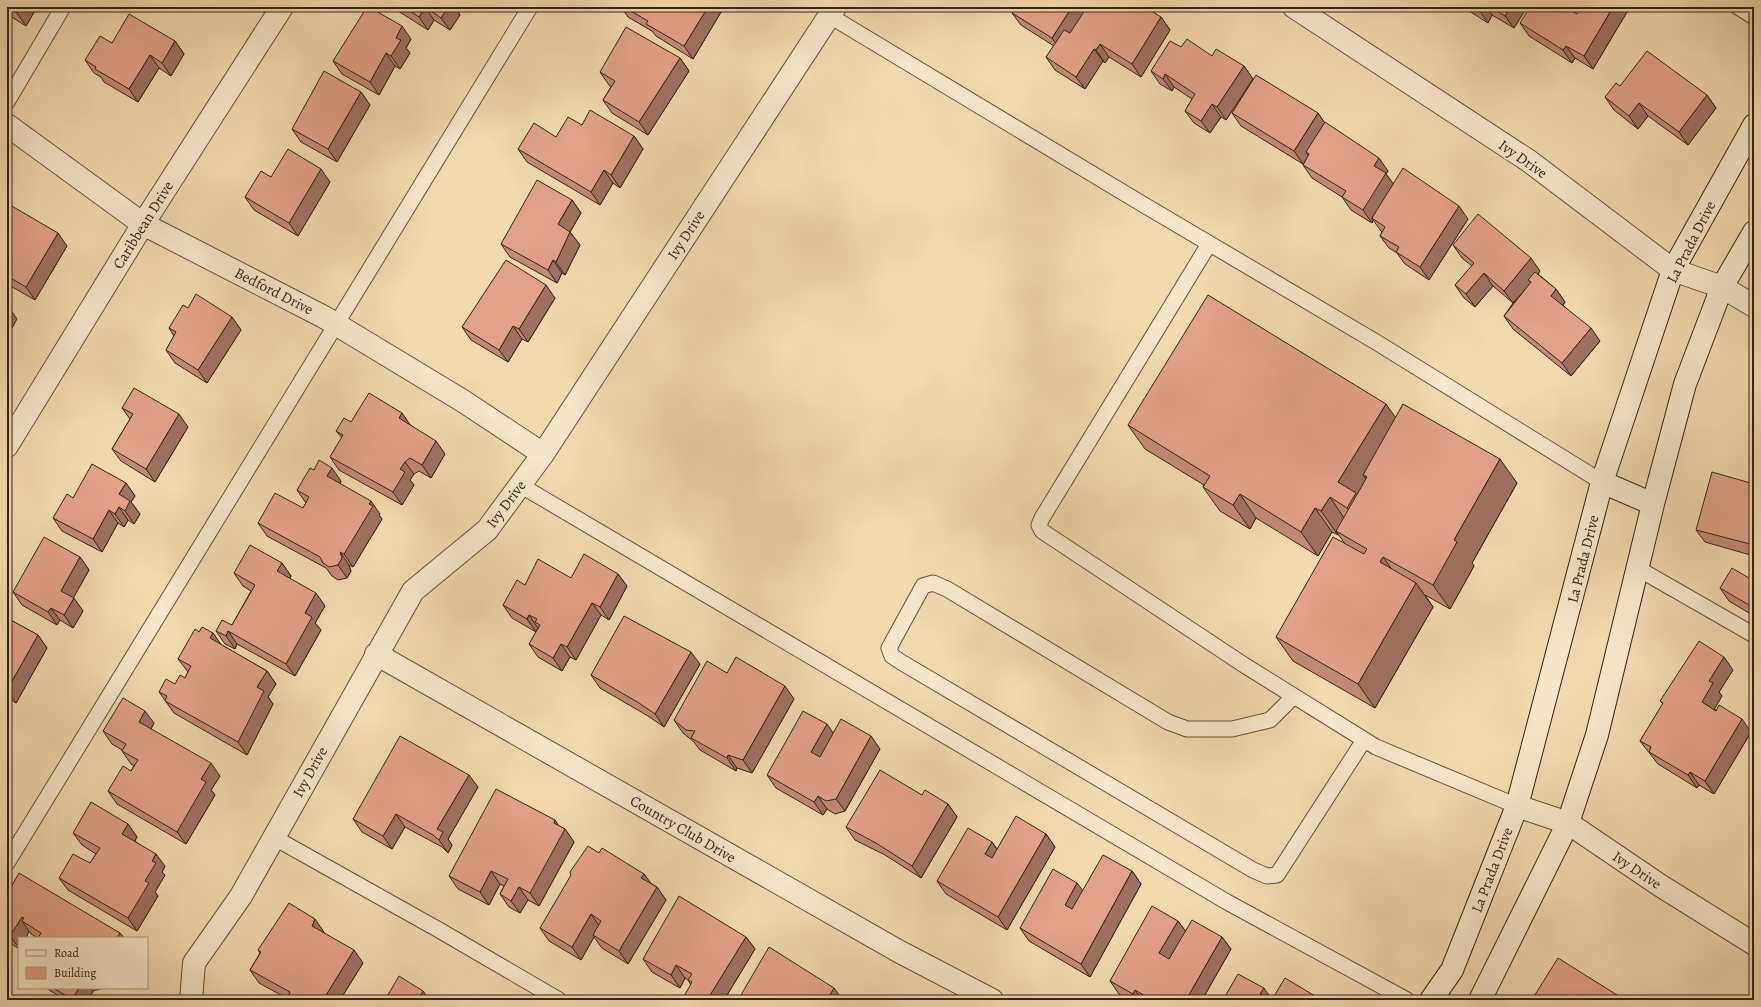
<svg xmlns="http://www.w3.org/2000/svg" width="1761" height="1007" viewBox="0 0 1761 1007" font-family="Alegreya,serif">
<style>
.lines{fill:none;stroke-linecap:round;stroke-linejoin:round}
.lane-casing{stroke:#615038;stroke-width:17}
.street-casing{stroke:#615038;stroke-width:24}
.secondary-casing{stroke:#312310;stroke-width:24}
.lane{stroke:#f7e6ca;stroke-width:15}
.street{stroke:#f7e6ca;stroke-width:22}
.secondary{stroke:#f7e6ca;stroke-width:22}
.wall{fill:#c28a76;stroke:#312310}
.shaded-wall{fill:#9e7160;stroke:#312310}
.building{fill:#e2a189;stroke:#312310}
.labels{text-anchor:middle;stroke-width:3.5;stroke-linejoin:round;paint-order:stroke}
.street-label{font-size:15px;fill:#312310;stroke:#f7e6ca}
</style>
<rect width="100%" height="100%" fill="#f2d9ae"/>
<filter id="stains"><feTurbulence type="fractalNoise" baseFrequency=".005" numOctaves="4"/><feColorMatrix values="0 0 0 0 .2 0 0 0 0 .09 0 0 0 0 .02 0 0 0 .5 -.17"/></filter>
<radialGradient id="worn" r=".72"><stop offset=".6" stop-color="#630" stop-opacity="0"/><stop offset="1" stop-color="#630" stop-opacity=".3"/></radialGradient>
<g class="lines">
<defs>
<path id="lane" d="M1738,7L1754,17
M830,16L1139,202L1376,342L1602,482
M7,102L63,7
M1209,244L1042,518L1039,525L1042,531L1244,665L1376,747L1517,806
M520,485L1227,902L1407,1000
M1637,568L1754,635
M1294,696L1270,720L1232,729H1187L1168,722L947,589L933,583L923,586L889,648L892,656L901,662L1253,870L1267,876L1277,875L1364,740
M273,837L439,930L559,1000
M7,863L530,7"/>
<path id="street" d="M1294,7L1529,161L1673,270L1722,287L1754,306
M7,125L143,224L324,317L463,401L543,454
M7,446L143,224L282,7
M376,654L900,952L992,1000
M1517,806L1568,823L1661,886L1754,944
M191,1000L194,963L241,896L413,591L487,530L543,454L835,7"/>
<path id="secondary" d="M1602,482L1653,504
M1431,1000L1452,970L1517,806L1602,482L1673,270L1754,125
M1480,1000L1568,823L1597,735L1653,504L1685,384L1722,287L1754,232"/>
</defs>
<use href="#lane" class="lane-casing"/>
<use href="#street" class="street-casing"/>
<use href="#secondary" class="secondary-casing"/>
<use href="#lane" class="lane"/>
<use href="#street" class="street"/>
<use href="#secondary" class="secondary"/>
</g>
<path class="wall" d="M7,7H37L26,26L7,14Z
M393,7H454L460,15L450,30L434,20L428,30L395,9Z
M621,7H724L693,59L656,36L652,31L628,17Z
M1465,7H1527L1514,28L1492,15L1488,23L1466,9Z
M1627,12L1593,69L1575,58L1572,63L1529,36L1520,23L1577,14Z
M1012,13L1161,17L1170,30L1141,77L1109,57L1105,63L1103,61L1085,89L1055,70L1046,57L1054,46L1021,25Z
M411,39L406,48L410,53L400,69L395,66L379,95L342,74L333,61Z
M175,41L184,54L171,76L159,68L138,102L104,82L101,77L94,73L85,60L112,43Z
M1181,47L1212,56L1244,66L1253,79L1226,120L1221,117L1210,133L1194,123L1185,111L1192,99L1174,87L1172,91L1160,84L1151,71Z
M680,58L689,71L648,135L612,113L603,100L611,87L609,85L600,72Z
M1620,86L1707,95L1716,108L1688,145L1648,116L1638,129L1614,110L1605,97Z
M361,92L370,105L337,162L301,142L292,129Z
M1232,113L1325,123L1388,171L1386,174L1393,184L1468,219L1429,280L1405,264L1397,253L1389,248L1380,236L1382,232L1381,231L1373,220L1372,223L1351,210L1342,197L1312,178L1303,165V164L1241,126Z
M582,125L634,136L643,149L620,188L613,183L600,205L527,162L518,149L556,137Z
M271,177L330,182L298,236L254,210L245,197Z
M572,200L581,213L570,232L580,245L565,275L562,273L557,283L510,257L501,244Z
M7,210L67,246L35,300L7,284Z
M1453,245L1540,271L1538,274L1556,289L1565,302L1563,305L1600,341L1571,376L1513,329L1504,316L1513,303L1493,286L1475,307L1464,298L1455,285L1472,266L1462,258Z
M555,298L528,342L522,339L508,362L471,340L462,327Z
M232,317L241,330L207,383L175,363L166,350L174,336L169,328Z
M122,408L188,427L155,482L121,461L112,449L130,419Z
M402,413L410,425L445,454L431,478L419,471L414,474L410,480L414,485L402,505L339,470L330,457L342,438L336,431L351,422Z
M1396,417L1517,483L1472,563L1474,566L1450,609L1425,595L1433,607L1375,708L1293,661L1276,637L1345,544L1338,534V535L1332,532L1318,556L1256,518L1250,529L1220,511L1203,487L1204,485L1145,449L1128,425Z
M314,470L341,481L340,484L380,514L379,515L382,519L353,567L349,565L351,571L347,578L338,580L332,576L326,568L267,536L258,523L303,508L306,503L297,490Z
M126,483L135,496L131,502L140,514L134,524L128,520L124,527L118,523L102,552L62,531L53,518L73,498Z
M1754,484V556L1705,542L1696,530Z
M80,557L89,570L73,598L83,611L73,628L60,620L57,625L22,605L13,592Z
M282,563L291,576L290,579L325,606L315,623L321,630L295,676L237,644L235,649L225,644L216,631L232,625L251,591L243,586L234,573Z
M618,574L627,586L609,620L601,615L576,660L570,657L562,671L538,657L529,644L536,632L512,618L503,605L525,585L571,578Z
M1754,581V616L1729,601L1720,588Z
M7,618L38,635L47,648L16,703L7,698Z
M199,632L213,633L221,645L267,671L276,684L268,697L273,704L247,755L174,713L159,692L175,684L185,678L188,672L178,659Z
M700,664L664,727L648,716L600,688L591,675Z
M1733,670L1719,692L1722,696L1714,709L1751,732L1714,794L1699,785L1697,788L1658,764L1640,741L1663,704L1660,701Z
M727,673L794,699L752,773L737,768L736,771L700,750L694,742L683,733L674,720Z
M154,723L151,729L220,776L211,790L215,795L186,844L117,804L108,791L131,771L134,766L131,764L122,751V750L112,744L103,731Z
M833,733L880,749L845,811L835,814L827,809L823,815L776,788L767,775Z
M478,787L448,839L452,845L448,853L442,847L405,827L392,849L362,832L353,819Z
M922,795L948,804L957,817L921,878L885,855L855,840L846,827Z
M128,824L137,837L135,841L165,866L162,872L165,875L155,892L158,896L137,931L68,890L59,878L90,863L96,854L82,845L73,833Z
M559,826L565,829L574,842L539,906L528,900L520,913L509,907L500,894L504,886L500,884L489,905L458,889L449,876Z
M1046,834L1055,847L1007,930L946,894L937,881L992,842L997,849Z
M599,853L644,874L650,883L657,887L666,900L628,964L602,948L594,937L581,960L549,941L540,928Z
M1132,871L1141,884L1090,977L1029,941L1020,928Z
M7,894L120,933L124,938H38L31,934L29,931L26,938H19V949L7,941Z
M1178,921L1185,931L1222,937L1231,949L1202,1000H1129L1119,994L1110,981Z
M324,932V933L363,963L340,1000H290L259,983L250,970L260,953L258,950Z
M746,937L755,949L724,1000H682L691,985L688,980L685,978L680,988L652,972L643,959Z
M48,988H104L93,991L88,1000H60L56,994L49,990Z"/>
<path class="shaded-wall" d="M20,7H37L26,26L17,13Z
M425,7L434,20L428,30L419,17Z
M448,7H454L460,15L450,30L441,18Z
M708,7H724L693,59L684,46Z
M1072,7H1089L1061,51L1052,38Z
M1480,7H1487L1492,15L1488,23L1479,10Z
M1510,7H1527L1514,28L1505,16Z
M1613,7H1623L1627,12L1593,69L1584,56Z
M1161,17L1170,30L1141,77L1132,64Z
M402,26L411,39L406,48L410,53L400,69L391,56L396,38Z
M175,41L184,54L171,76L162,63Z
M1100,44L1109,57L1105,63L1096,50Z
M1566,46L1575,58L1572,63L1563,50Z
M1094,49L1103,61L1085,89L1076,77Z
M386,53L395,66L379,95L370,82Z
M150,55L159,68L138,102L129,89Z
M680,58L689,71L648,135L639,122Z
M1244,66L1253,79L1226,120L1217,107Z
M1165,74L1174,87L1172,91L1163,79Z
M361,92L370,105L337,162L328,149Z
M1707,95L1716,108L1688,145L1679,132Z
M1639,103L1648,116L1638,129L1629,116Z
M1212,104L1221,117L1210,133L1201,121Z
M1318,113L1327,126L1306,152L1309,156L1303,164L1294,151Z
M634,136L643,149L620,188L611,175Z
M1379,158L1388,171L1386,174L1395,186L1372,218L1373,220L1372,223L1363,210L1374,166Z
M321,169L330,182L298,236L289,223Z
M604,170L613,183L600,205L591,192Z
M572,200L581,213L567,237L558,224Z
M1459,206L1468,219L1429,280L1420,267Z
M570,232L580,245L565,275L556,262Z
M58,233L67,246L35,300L26,287Z
M1531,258L1540,271L1531,282L1528,280L1531,283L1513,303L1504,291Z
M553,260L562,273L557,283L548,270Z
M1484,273L1493,286L1475,307L1466,294Z
M546,285L555,298L528,342L519,329Z
M1556,289L1565,302L1560,308L1551,296Z
M8,306L17,319L7,337V307Z
M232,317L241,330L207,383L198,370Z
M513,326L522,339L508,362L499,350Z
M1591,328L1600,341L1571,376L1562,363Z
M1386,404L1403,428L1367,477L1363,475L1369,483L1364,532L1347,508L1338,482Z
M402,413L411,426L399,418Z
M179,414L188,427L155,482L146,469Z
M436,441L445,454L431,478L422,465Z
M1500,459L1517,483L1472,563L1474,566L1450,609L1433,585L1454,540Z
M405,462L414,474L410,480L414,485L402,505L393,492L400,469Z
M332,468L341,481L336,489L327,476Z
M126,483L135,496L131,502L140,514L134,524L125,511L119,494Z
M1240,494L1256,518L1250,529L1233,505Z
M1330,497L1346,521L1336,531L1338,534V535L1321,511Z
M371,501L380,514L379,515L382,519L353,567L344,554Z
M119,507L128,520L124,527L115,514Z
M1315,508L1332,532L1318,556L1301,532Z
M109,510L118,523L102,552L93,539Z
M340,552L349,565L351,571L347,578L338,565Z
M80,557L89,570L70,604L61,591Z
M1383,557L1400,581L1380,562Z
M282,563L291,576L286,584L277,571Z
M618,574L627,586L609,620L600,607Z
M1416,583L1433,607L1375,708L1358,684Z
M316,593L325,606L315,623L321,630L295,676L286,664L305,613Z
M74,598L83,611L73,628L64,615Z
M592,603L601,615L576,660L567,647Z
M51,608L60,620L57,625L48,612Z
M529,615L538,628L536,632L527,619Z
M228,631L237,644L235,649L226,636Z
M213,633L222,646L210,638Z
M38,635L47,648L16,703L7,690Z
M561,644L570,657L562,671L553,658Z
M691,652L700,664L664,727L655,714Z
M1724,657L1733,670L1719,692L1722,696L1711,715L1702,702L1709,681Z
M267,671L276,684L268,697L273,704L247,755L238,742L257,687Z
M785,686L794,699L752,773L743,760Z
M145,711L154,723L148,734L139,722Z
M1742,719L1751,732L1714,794L1705,781Z
M827,724L836,737L820,765L811,752Z
M871,736L880,749L845,811L836,799Z
M728,755L737,768L736,771L727,758Z
M211,763L220,776L211,790L215,795L186,844L177,832L201,779Z
M1690,772L1699,785L1697,788L1688,775Z
M469,775L478,787L448,839L452,845L448,853L439,840L437,829Z
M818,796L827,809L823,815L814,802Z
M948,804L957,817L921,878L912,866Z
M396,814L405,827L392,849L383,836Z
M555,820L563,832L565,829L574,842L539,906L530,893Z
M128,824L137,837L131,847L122,834Z
M1046,834L1055,847L1007,930L998,917Z
M992,842L1001,855L994,867L985,854Z
M156,854L165,866L162,872L165,875L155,892L158,896L137,931L128,918L145,881L152,861Z
M491,871L500,884L489,905L480,892Z
M1132,871L1141,884L1090,977L1081,964Z
M644,874L653,886L641,878Z
M1077,883L1086,895L1074,918L1065,905Z
M519,887L528,900L520,913L511,901Z
M657,887L666,900L628,964L619,951Z
M591,914L600,927L593,935L594,937L581,960L572,947Z
M22,917L27,924L22,921L29,931L26,938H19V948L10,936Z
M315,919L324,932L321,939L312,926Z
M1178,921L1187,933L1168,966L1159,953Z
M120,933L124,938H117Z
M746,937L755,949L724,1000H707Z
M1222,937L1231,949L1202,1000H1186Z
M354,950L363,963L340,1000H323Z
M676,965L685,978L680,988L671,975Z
M79,988H91L93,991L88,1000H73L72,999Z
M834,988L843,1000H827Z
M1264,988L1272,1000H1265L1260,994Z
M1135,990L1142,1000H1137L1133,994Z
M423,991L430,1000H418Z
M1315,996L1318,1000H1313Z"/>
<path class="building" d="M7,7H20L17,13Z
M367,7H369L402,26L396,38L401,40L391,56L386,53L370,82L333,61Z
M404,7H448L441,18L425,7L419,17Z
M624,7H708L684,46L646,24L648,21Z
M1015,7H1072L1052,38L1012,13Z
M1087,7H1145L1161,17L1132,64L1100,44L1096,50L1094,49L1076,77L1046,57L1064,30L1070,33Z
M1475,7H1480L1479,10Z
M1491,7H1510L1505,16Z
M1530,7H1565L1577,14L1581,7H1613L1584,56L1566,46L1563,50L1520,23Z
M129,14L175,41L162,63L150,55L129,89L95,69L96,67L85,60L100,36L112,43Z
M626,27L680,58L639,122L603,100L615,81L600,72Z
M1187,39L1212,56L1216,49L1244,66L1217,107L1212,104L1201,121L1185,111L1195,94L1165,74L1163,79L1151,71L1170,41L1181,47Z
M1647,51L1707,95L1679,132L1639,103L1629,116L1605,97L1616,83L1620,86Z
M324,71L361,92L328,149L292,129Z
M1256,75L1318,113L1294,151L1232,113Z
M590,110L634,136L611,175L604,170L591,192L518,149L534,123L556,137L568,117L582,125Z
M1325,122L1379,158L1374,166L1386,173L1363,210L1342,197L1346,191L1303,165L1309,154L1306,152Z
M288,149L321,169L289,223L245,197L261,171L271,177Z
M1403,168L1459,206L1420,267L1396,252L1399,247L1380,236L1385,227L1372,218Z
M537,180L572,200L558,224L570,232L556,262L553,260L548,270L501,244Z
M10,205L58,233L26,287L7,276V210Z
M1478,214L1531,258L1504,291L1484,273L1466,294L1455,285L1474,263L1453,245Z
M506,260L546,285L519,329L513,326L499,350L462,327Z
M1535,272L1556,289L1551,296L1591,328L1562,363L1504,316L1531,282L1528,280Z
M196,294L232,317L198,370L166,350L176,332L169,328L183,305L188,308Z
M1208,295L1386,404L1338,482L1356,493L1347,508L1330,497L1321,511L1315,508L1301,532L1240,494L1233,505L1203,487L1210,476L1128,425Z
M134,388L179,414L146,469L112,449L133,414L122,408Z
M369,393L402,413L399,418L436,441L422,465L410,458L405,462L400,469L405,472L393,492L330,457L343,435L336,431L344,418L351,422Z
M1403,404L1500,459L1454,540L1457,542L1433,585L1383,557L1380,562L1416,583L1358,684L1276,637L1333,537L1364,554L1367,549L1336,531L1367,477L1363,475Z
M319,460L332,468L327,476L371,501L369,504L373,506L344,554L340,552L342,558L338,565L329,567L323,563L320,557L258,523L275,493L303,508L309,497L297,490L310,468L314,470Z
M92,464L126,483L119,494L130,501L125,511L119,507L115,514L109,510L93,539L53,518L67,494L73,498Z
M1712,472L1754,484V545L1696,530Z
M44,537L80,557L61,591L74,598L64,615L51,608L48,612L13,592Z
M250,545L282,563L277,571L316,593L305,613L312,617L286,664L228,631L226,636L216,631L222,620L232,625L255,585L234,573Z
M584,554L618,574L600,607L592,603L567,647L561,644L553,658L529,644L540,625L535,622L537,619L529,615L527,619L503,605L517,580L525,585L538,559L571,578Z
M1732,568L1754,581V608L1720,588Z
M624,616L691,652L655,714L639,703L591,675Z
M7,618L38,635L7,690Z
M202,627L213,633L210,638L267,671L257,687L264,691L238,742L165,701L167,696L159,692L166,679L175,684L180,675L185,678L191,666L178,659L195,629L199,632Z
M1699,641L1724,657L1709,681L1713,683L1702,702L1716,711L1719,705L1742,719L1705,781L1690,772L1688,775L1649,752L1651,747L1640,741L1663,703L1660,701Z
M736,657L785,686L743,760L728,755L727,758L691,738L695,731L686,730L674,720L707,661L727,673Z
M123,698L145,711L139,722L211,763L201,779L206,782L177,832L108,791L123,766L131,771L138,760L122,751L126,744L103,731Z
M803,711L827,724L811,752L820,757L841,719L871,736L836,799L826,801L818,796L814,802L767,775Z
M400,736L469,775L437,829L443,832L439,840L433,835L396,814L383,836L353,819Z
M880,770L922,795L925,790L948,804L912,866L876,843L846,827Z
M496,789L555,820L554,823L565,829L530,893L519,887L511,901L500,894L508,879L491,871L480,892L449,876Z
M91,802L128,824L122,834L156,854L152,861L156,863L145,881L149,883L128,918L59,878L73,854L90,863L100,848L73,833Z
M1016,816L1046,834L998,917L937,881L968,828L992,842L985,854L992,858Z
M588,846L599,853L602,848L644,874L641,878L657,887L619,951L593,935L601,921L591,914L572,947L540,928L571,875L570,872Z
M1103,855L1132,871L1081,964L1020,928L1053,869L1077,883L1065,905L1072,909Z
M19,873L120,933L117,938H38L41,933L22,921L24,918L22,917L10,936L7,934V894Z
M679,896L746,937L707,1000H682L692,982L688,980L692,974L676,965L671,975L643,959Z
M289,903L315,919L312,926L354,950L323,1000H304L300,997L298,1000H295L288,996L290,992L250,970L261,952L258,950Z
M1152,906L1178,921L1159,953L1169,959L1192,920L1222,937L1186,1000H1152L1135,990L1133,994L1110,981Z
M769,947L834,988L827,1000H738Z
M1558,958L1625,1000H1537L1533,998Z
M1238,974L1264,988L1260,994L1271,1000H1223Z
M399,976L423,991L418,1000H385Z
M1285,978L1315,996L1313,1000H1277L1273,998Z
M53,988H79L72,999Z
M440,996L447,1000H438Z"/>
<g class="labels">
<g class="street-label">
<text transform="translate(1523 159) rotate(35)" y="5">Ivy Drive</text>
<text transform="translate(143 225) rotate(-58)" y="5">Caribbean Drive</text>
<text transform="translate(686 235) rotate(-57)" y="5">Ivy Drive</text>
<text transform="translate(1691 242) rotate(-63)" y="5">La Prada Drive</text>
<text transform="translate(274 291) rotate(27)" y="5">Bedford Drive</text>
<text transform="translate(506 504) rotate(-53)" y="5">Ivy Drive</text>
<text transform="translate(1583 559) rotate(-76)" y="5">La Prada Drive</text>
<text transform="translate(310 772) rotate(-61)" y="5">Ivy Drive</text>
<text transform="translate(683 829) rotate(30)" y="5">Country Club Drive</text>
<text transform="translate(1492 870) rotate(-69)" y="5">La Prada Drive</text>
<text transform="translate(1637 870) rotate(34)" y="5">Ivy Drive</text>
</g>
</g>
<rect width="1761" height="1007" fill="none" stroke="#f2d9ae" stroke-width="24"/>
<rect x="8" y="8" width="1745" height="991" fill="none" stroke="#312310" stroke-width="2"/>
<rect x="12" y="12" width="1737" height="983" fill="none" stroke="#312310"/>
<rect x="18" y="937" width="130" height="52" fill="#f7e6ca" stroke="#a89880"/>
<rect x="26" y="950" width="20" height="6" fill="#f7e6ca" stroke="#a89880"/>
<text x="54" y="957" font-size="12" fill="#312310">Road</text>
<rect x="26" y="967" width="20" height="12" fill="#e2a189" stroke="#a89880"/>
<text x="54" y="977" font-size="12" fill="#312310">Building</text>
<rect width="100%" height="100%" filter="url(#stains)"/>
<rect width="100%" height="100%" fill="url(#worn)"/>
</svg>
